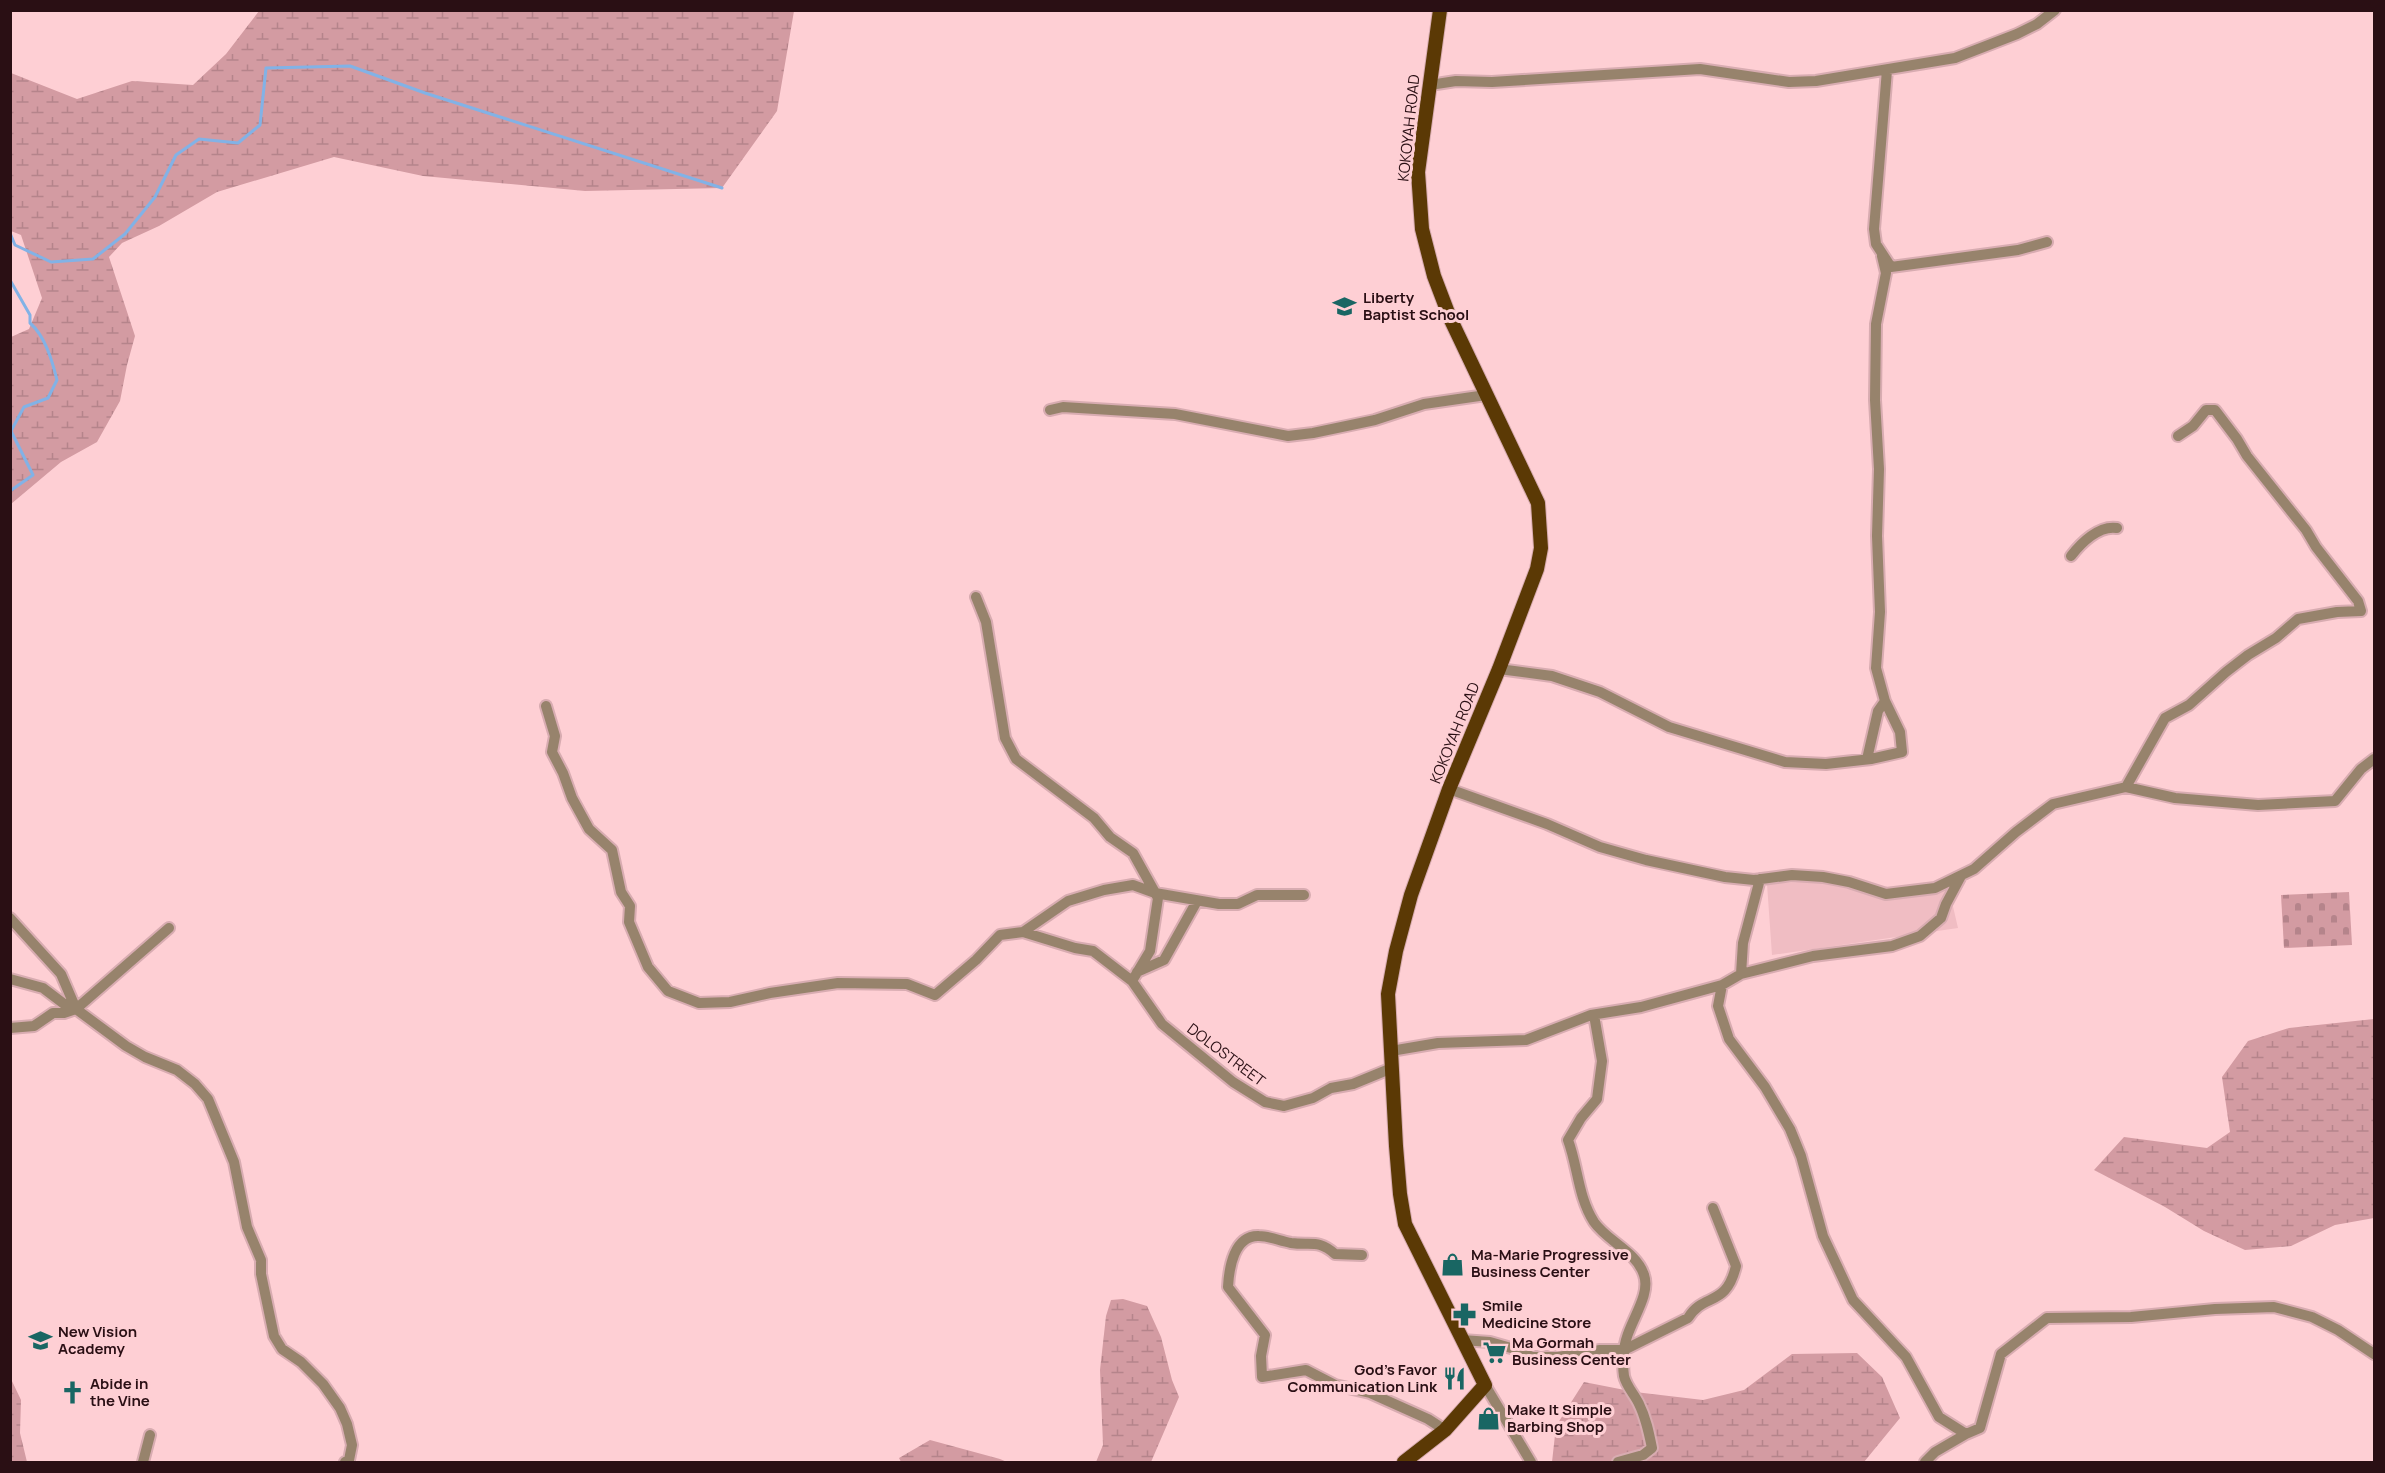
<svg xmlns="http://www.w3.org/2000/svg" width="2385" height="1473" viewBox="0 0 2385 1473" font-family="Manrope,sans-serif">
<style>
.built{fill:#f0bdc3}
.wetland{fill:url(#wetland-marsh)}
.cemetery{fill:url(#cemetery-stones)}
.lines{fill:none;stroke-linecap:round;stroke-linejoin:round}
.stream{stroke:#82b2e6;stroke-width:3}
.minor-casing{stroke:#d8acb1;stroke-width:14}
.major-casing{stroke:#d8acb1;stroke-width:16}
.minor{stroke:#97836c;stroke-width:10}
.major{stroke:#5b3905;stroke-width:14}
.labels{text-anchor:middle;stroke-width:6;stroke-linejoin:round;paint-order:stroke}
.street-label{font-size:15px;fill:#2a0f14;stroke:#fecfd4}
.poi-label{font-size:15px;font-weight:bold;fill:#2a0f14;stroke:#fecfd4;text-anchor:start}
</style>
<defs>
<pattern id="wetland-marsh" width="20" height="14" patternUnits="userSpaceOnUse" patternTransform="scale(1.5)"><rect width="20" height="14" fill="#d39ba2"/><path d="M1 5h8M5 5V1M11 12h8M15 12V8" fill="none" stroke="#b5848b"/></pattern>
<pattern id="cemetery-stones" width="16" height="16" patternUnits="userSpaceOnUse" patternTransform="scale(1.5)"><rect width="16" height="16" fill="#d39ba2"/><path d="M2 7V4a2 2 0 0 1 4 0v3zM10 15v-3a2 2 0 0 1 4 0v3z" fill="#b5848b"/></pattern>
</defs>
<rect width="100%" height="100%" fill="#fecfd4"/>
<path class="built" d="M1844,879L1891,898L1948,885L1958,928L1772,955L1767,884Z"/>
<path class="wetland" d="M259,11H794L777,111L722,188L585,191L423,176L334,157L217,192L159,226L122,243L109,257L135,336L127,365L120,401L97,442L61,462L11,504V337L29,329L42,298L21,235L11,231V73L77,99L132,81L193,85L226,54Z
M2374,1019V1218L2335,1225L2291,1246L2245,1250L2204,1231L2165,1207L2094,1170L2124,1137L2207,1148L2230,1132L2222,1077L2248,1041L2289,1028Z
M1123,1299L1147,1306L1161,1337L1172,1380L1179,1397L1151,1462H1096L1103,1445L1100,1370L1106,1316L1111,1300Z
M1857,1353L1882,1377L1900,1418L1864,1462H1552L1556,1426L1584,1382L1635,1392L1703,1400L1744,1390L1792,1354Z
M11,1379L21,1400L20,1433L27,1462H11Z
M930,1440L1000,1459L1007,1462H901L899,1458Z"/>
<path class="cemetery" d="M2349,892L2352,945L2284,948L2281,895Z"/>
<g class="lines">
<path class="stream" d="M10,233L15,245L51,262L93,259L125,234L155,197L176,155L199,139L238,143L260,125L266,68L350,66L425,93L722,188
M10,280L30,315V323C45,336 52,360 57,380L48,398L24,407L11,431L33,475L10,491"/>
<defs>
<path id="minor" d="M1887,70L1874,229L1876,244L1891,267L2018,250L2047,242
M1430,85L1456,81L1492,82L1700,69L1789,82L1816,81L1955,58L2017,34L2037,24L2055,10
M1050,410L1063,407L1175,414L1288,436L1313,433L1375,420L1424,404L1486,395
M2071,556C2081,543 2099,525 2117,528
M976,597L986,622L1005,738L1016,759L1094,818L1110,837L1133,853L1158,898L1150,951L1132,981
M1499,669L1552,676L1600,692L1669,727L1785,762L1826,764L1871,759L1902,752L1900,732L1885,701L1876,668L1880,612L1877,536L1879,469L1875,400L1876,324L1886,273L1882,256
M546,706L555,736L552,752L563,773L572,798L589,829L612,850L621,892L630,906L629,922L648,967L668,991L699,1003L730,1002L770,993L838,983L907,984L935,995L976,960L1000,935L1023,932L1075,948L1093,951L1132,981L1162,1024L1233,1082L1265,1102L1284,1106L1313,1098L1331,1088L1353,1084L1392,1068
M1867,759L1878,711L1885,701
M2126,787L2165,718L2189,705L2226,672L2248,655L2276,638L2298,619L2337,612L2361,611L2358,601L2316,547L2306,530L2247,456L2237,439L2215,410H2206L2193,426L2178,436
M1449,789L1547,824L1600,847L1646,860L1725,877L1754,880L1792,875L1823,877L1849,882L1886,894L1935,888L1974,869L2016,832L2053,804L2126,787L2175,798L2258,805L2335,801L2361,769L2374,759
M1760,879L1743,943L1741,974L1722,985L1718,1006L1729,1039L1765,1087L1790,1129L1801,1156L1823,1236L1853,1300L1906,1357L1939,1417L1966,1434L1980,1428L2001,1354L2047,1318L2131,1317L2215,1309L2274,1307L2312,1317L2338,1330L2374,1354
M10,918L61,974L76,1009L126,1046L145,1057L177,1070L195,1084L208,1099L234,1162L247,1227L261,1260V1274L274,1336L282,1349L301,1362L323,1384L340,1408L347,1424L352,1445L349,1460L345,1462
M1023,932L1068,901L1104,890L1133,885L1155,893L1219,904H1238L1257,895H1304
M1137,972L1164,960L1197,901
M1741,974L1813,956L1892,946L1920,936L1941,918L1946,904L1961,876
M10,979L43,988L72,1010
M1594,1015L1602,1061L1597,1099L1581,1118L1568,1140C1578,1167 1578,1197 1594,1222C1607,1241 1637,1252 1644,1275C1652,1298 1624,1327 1624,1353C1623,1360 1623,1369 1624,1376C1626,1386 1635,1395 1639,1404C1646,1418 1649,1433 1652,1448L1643,1455L1618,1462
M10,1028L34,1026L53,1013H64L76,1009L169,928
M1391,1051L1438,1043L1526,1040L1591,1015L1641,1007L1722,985
M1362,1255L1335,1254C1318,1239 1311,1246 1291,1243C1280,1241 1269,1236 1259,1236C1234,1235 1229,1268 1228,1287L1265,1335L1261,1356L1262,1377L1306,1370L1335,1385L1370,1393L1428,1419L1445,1430
M1462,1340L1490,1342L1518,1350L1532,1357H1558L1600,1350H1624L1688,1318C1704,1292 1726,1308 1736,1266L1713,1208
M1485,1385L1531,1462
M143,1462L150,1435
M1925,1462L1935,1452L1966,1434"/>
<path id="major" d="M1404,1462L1445,1430L1485,1385L1405,1224L1400,1194L1396,1146L1388,994L1396,951L1411,895L1449,789L1499,669L1537,569L1541,548L1538,503L1450,318L1434,276L1422,229L1418,172L1440,10"/>
</defs>
<use href="#minor" class="minor-casing"/>
<use href="#major" class="major-casing"/>
<use href="#minor" class="minor"/>
<use href="#major" class="major"/>
</g>
<defs>
<symbol id="school-bare" viewBox="-9 -9 18 18"><path d="M0-5L7-2L0 1L-7-2ZM-4 1L0 2.5L4 1V4Q0 6-4 4Z" fill="#196663" stroke="#fecfd4" stroke-width="2.5" paint-order="stroke"/></symbol>
<symbol id="shop-bare" viewBox="-9 -9 18 18"><path d="M-5-2.5h2.3a2.7 3.5 0 0 1 5.4 0H5L5.5 6h-11ZM-1.5-2.5h3a1.5 2.3 0 0 0-3 0Z" fill="#196663" stroke="#fecfd4" stroke-width="2.5" paint-order="stroke"/></symbol>
<symbol id="pharmacy-bare" viewBox="-9 -9 18 18"><path d="M-2-6h4v4h4v4h-4v4h-4v-4h-4v-4h4Z" fill="#196663" stroke="#fecfd4" stroke-width="2.5" paint-order="stroke"/></symbol>
<symbol id="supermarket-bare" viewBox="-9 -9 18 18"><path d="M-6-5.5h2.5l.6 2H6L4.5 2H-2.5L-4.4-4H-6ZM-1.5 3.2a1.3 1.3 0 1 0 .1 0ZM3 3.2a1.3 1.3 0 1 0 .1 0Z" fill="#196663" stroke="#fecfd4" stroke-width="2.5" paint-order="stroke"/></symbol>
<symbol id="restaurant-bare" viewBox="-9 -9 18 18"><path d="M-5-6h1v4h1v-4h1v4h1v-4h1v5L-1.5 .5V6h-2V.5L-5-1ZM5-6V6H3V1.5H1.5Q1.5-4 5-6Z" fill="#196663" stroke="#fecfd4" stroke-width="2.5" paint-order="stroke"/></symbol>
<symbol id="church-bare" viewBox="-9 -9 18 18"><path d="M-1.2-6h2.4v3.5h3.3v2.4h-3.3V6h-2.4V-.1h-3.3v-2.4h3.3Z" fill="#196663" stroke="#fecfd4" stroke-width="2.5" paint-order="stroke"/></symbol>
</defs>
<g fill-rule="evenodd">
<use href="#school-bare" x="1328" y="290" width="33" height="33"/>
<use href="#shop-bare" x="1436" y="1248" width="33" height="33"/>
<use href="#pharmacy-bare" x="1448" y="1298" width="33" height="33"/>
<use href="#school-bare" x="24" y="1324" width="33" height="33"/>
<use href="#supermarket-bare" x="1478" y="1336" width="33" height="33"/>
<use href="#restaurant-bare" x="1438" y="1362" width="33" height="33"/>
<use href="#church-bare" x="56" y="1376" width="33" height="33"/>
<use href="#shop-bare" x="1472" y="1402" width="33" height="33"/>
</g>
<g class="labels">
<g class="street-label">
<text transform="translate(1409 128) rotate(-84)" y="5">KOKOYAH ROAD</text>
<text transform="translate(1455 733) rotate(-68)" y="5">KOKOYAH ROAD</text>
<text transform="translate(1226 1055) rotate(37)" y="5">DOLOSTREET</text>
</g>
<g class="poi-label">
<text x="1363" y="303">Liberty<tspan x="1363" dy="17">Baptist School</tspan></text>
<text x="1471" y="1260">Ma-Marie Progressive<tspan x="1471" dy="17">Business Center</tspan></text>
<text x="1482" y="1311">Smile<tspan x="1482" dy="17">Medicine Store</tspan></text>
<text x="58" y="1337">New Vision<tspan x="58" dy="17">Academy</tspan></text>
<text x="1512" y="1348">Ma Gormah<tspan x="1512" dy="17">Business Center</tspan></text>
<text x="1437" y="1375" text-anchor="end">God's Favor<tspan x="1437" dy="17">Communication Link</tspan></text>
<text x="90" y="1389">Abide in<tspan x="90" dy="17">the Vine</tspan></text>
<text x="1507" y="1415">Make It Simple<tspan x="1507" dy="17">Barbing Shop</tspan></text>
</g>
</g>
<rect width="2385" height="1473" fill="none" stroke="#2a0f14" stroke-width="24"/>
</svg>
